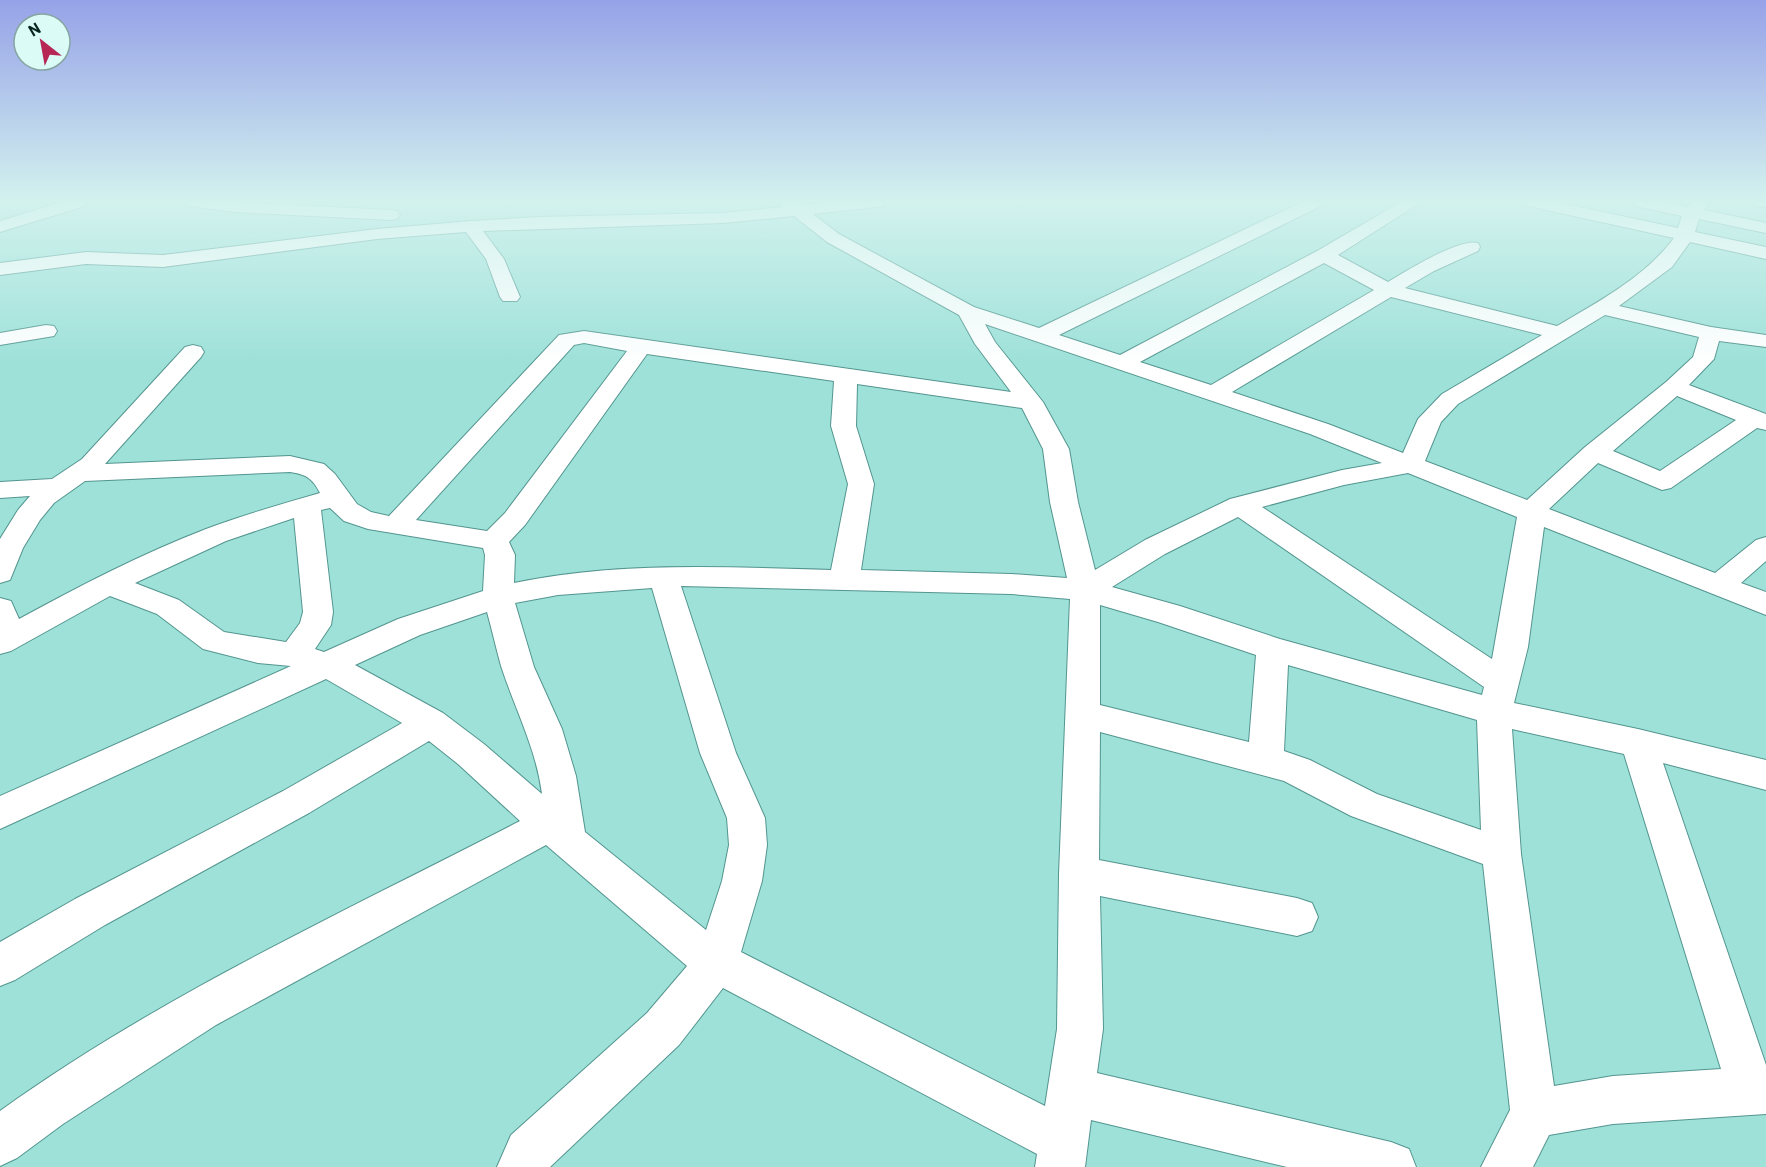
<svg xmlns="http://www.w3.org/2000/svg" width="1766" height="1167" viewBox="0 0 1766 1167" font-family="Barlow,sans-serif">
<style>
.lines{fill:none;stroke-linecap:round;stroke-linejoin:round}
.minor-casing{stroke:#53958f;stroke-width:2}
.minor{fill:#fff;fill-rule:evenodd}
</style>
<rect width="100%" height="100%" fill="#9de1d9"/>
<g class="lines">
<defs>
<path id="minor" d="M62,202H87L85,206L0,232V221Z
M188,202H235L391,210L397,211L400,215L397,219L391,220L235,212L196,207L190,206Z
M780,202H798L802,205L828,202H884L882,206L876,207L813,214L839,234L974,307L1039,328L1302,202H1323L1321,206L1059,335L1120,355L1317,251L1401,202H1421L1338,255L1388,282C1406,271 1459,238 1478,243L1480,247L1478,251L1434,271L1405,288L1557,326C1598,302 1645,277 1674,238L1533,207L1527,206L1525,202H1556L1678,228L1682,216L1635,206L1633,202H1665L1688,207L1692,202H1709L1704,210L1766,223V233L1699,219L1695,232L1766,247V259L1690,242L1672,267L1619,306L1711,327L1766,335V347L1719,341L1714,359L1689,385L1766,414V430L1757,428L1671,488L1662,490L1598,463L1549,509L1715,573L1756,540L1766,537V561L1741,583L1766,592V615L1544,527L1528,647L1514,703L1638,729L1766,760V790L1663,763L1766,1065V1114L1613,1124L1549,1135L1533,1167H1481L1510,1110L1483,864L1351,816L1284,781L1100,732L1099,860L1297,898L1312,903L1318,917L1312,931L1297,936L1100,896L1103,1029L1097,1073L1391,1142L1409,1149L1416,1167H1287L1091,1120L1085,1167H1035L1037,1154L723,988L679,1045L550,1167H497L511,1135L647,1013L687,966L546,845L216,1025L63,1124L17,1158L0,1166V1111C161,995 344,912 520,821L458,764L429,741L309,813L105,925L15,980L0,986V942L75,899L283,791L402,723L326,679L0,829V796L291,666L258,663L203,649L157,614L110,596L11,651L0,654V598L11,601L19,619C80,586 141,554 206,529C243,515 282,504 320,493C313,479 306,474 290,472L85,481L54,503L40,520L23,548L10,580L0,583V539L18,510L30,496L0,498V482L52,479L82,459L185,347L193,345L201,347L204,352L201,357L105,464L290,456L324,464L335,474L357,504L371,512L389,516L559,335L584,331L1011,392L975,344L959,315L827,242L794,216L723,223L483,231L504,259L520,297L517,301H503L500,297L486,259L466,232L377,239L163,267L86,264L0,275V263L86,252L163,255L377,229L471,221L539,217L723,213L783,207ZM1324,263L1374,290L1211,385L1140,362ZM1391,297L1542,335L1442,394L1418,419L1403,453L1328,424L1232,392ZM1605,315L1699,337L1693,357L1666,382L1585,447L1527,500L1425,461L1441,422L1458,404ZM985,324L1310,434L1382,463L1342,470L1230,499L1145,540L1095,570L1078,502L1069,449L1043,402L995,342ZM584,343L627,351L505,513L487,531L416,520L574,345ZM647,354L834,381L831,426L848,484L831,570C726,567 618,561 514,583L515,555L509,542L525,525ZM857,384L1022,408L1043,449L1050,502L1067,578L1011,574L861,570L874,484L856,426ZM1677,396L1736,420L1660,471L1613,451ZM1408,473L1517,517L1492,659L1262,507L1344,485ZM330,508L344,521L368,529L483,548L485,555L483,591L398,619L324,652L315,649L331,625L333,612L321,510ZM1238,517L1484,687L1482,695L1280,639L1180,606L1112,587L1165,554ZM294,518L303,612L300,623L286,642L224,632L179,600L135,583L226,541ZM681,586L1011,594L1070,599L1059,874L1057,1029L1045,1106L741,952L762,881L767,845L765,818L736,753ZM652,588L700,753L727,818L729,845L722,881L706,930L585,832L576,776L562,729L534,667L515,603L558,595ZM1100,605L1158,622L1256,655L1249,742L1100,705ZM487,612C492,630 496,648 501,666C515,709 536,748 542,794L484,744L443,713L355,665L420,635ZM1288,665L1477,720L1481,830L1377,794L1310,760L1284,751ZM1512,729L1624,754L1721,1069L1613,1076L1554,1086L1521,854Z
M1755,202H1766V207L1757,206Z
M46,325L54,326L57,331L54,336L0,345V333Z"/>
</defs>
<use href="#minor" class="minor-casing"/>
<use href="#minor" class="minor"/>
</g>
<linearGradient id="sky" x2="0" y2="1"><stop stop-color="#96a2e8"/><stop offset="0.55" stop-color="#d3f2ee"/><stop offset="1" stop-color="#d3f2ee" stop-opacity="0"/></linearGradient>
<rect width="1766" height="365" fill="url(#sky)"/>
<g transform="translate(42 42) rotate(329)"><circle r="28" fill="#dafbf6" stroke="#86a5a1" stroke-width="1.5"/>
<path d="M0-4.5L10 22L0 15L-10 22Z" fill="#b72756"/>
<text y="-9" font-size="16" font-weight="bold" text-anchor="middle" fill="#072421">N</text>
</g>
</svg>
